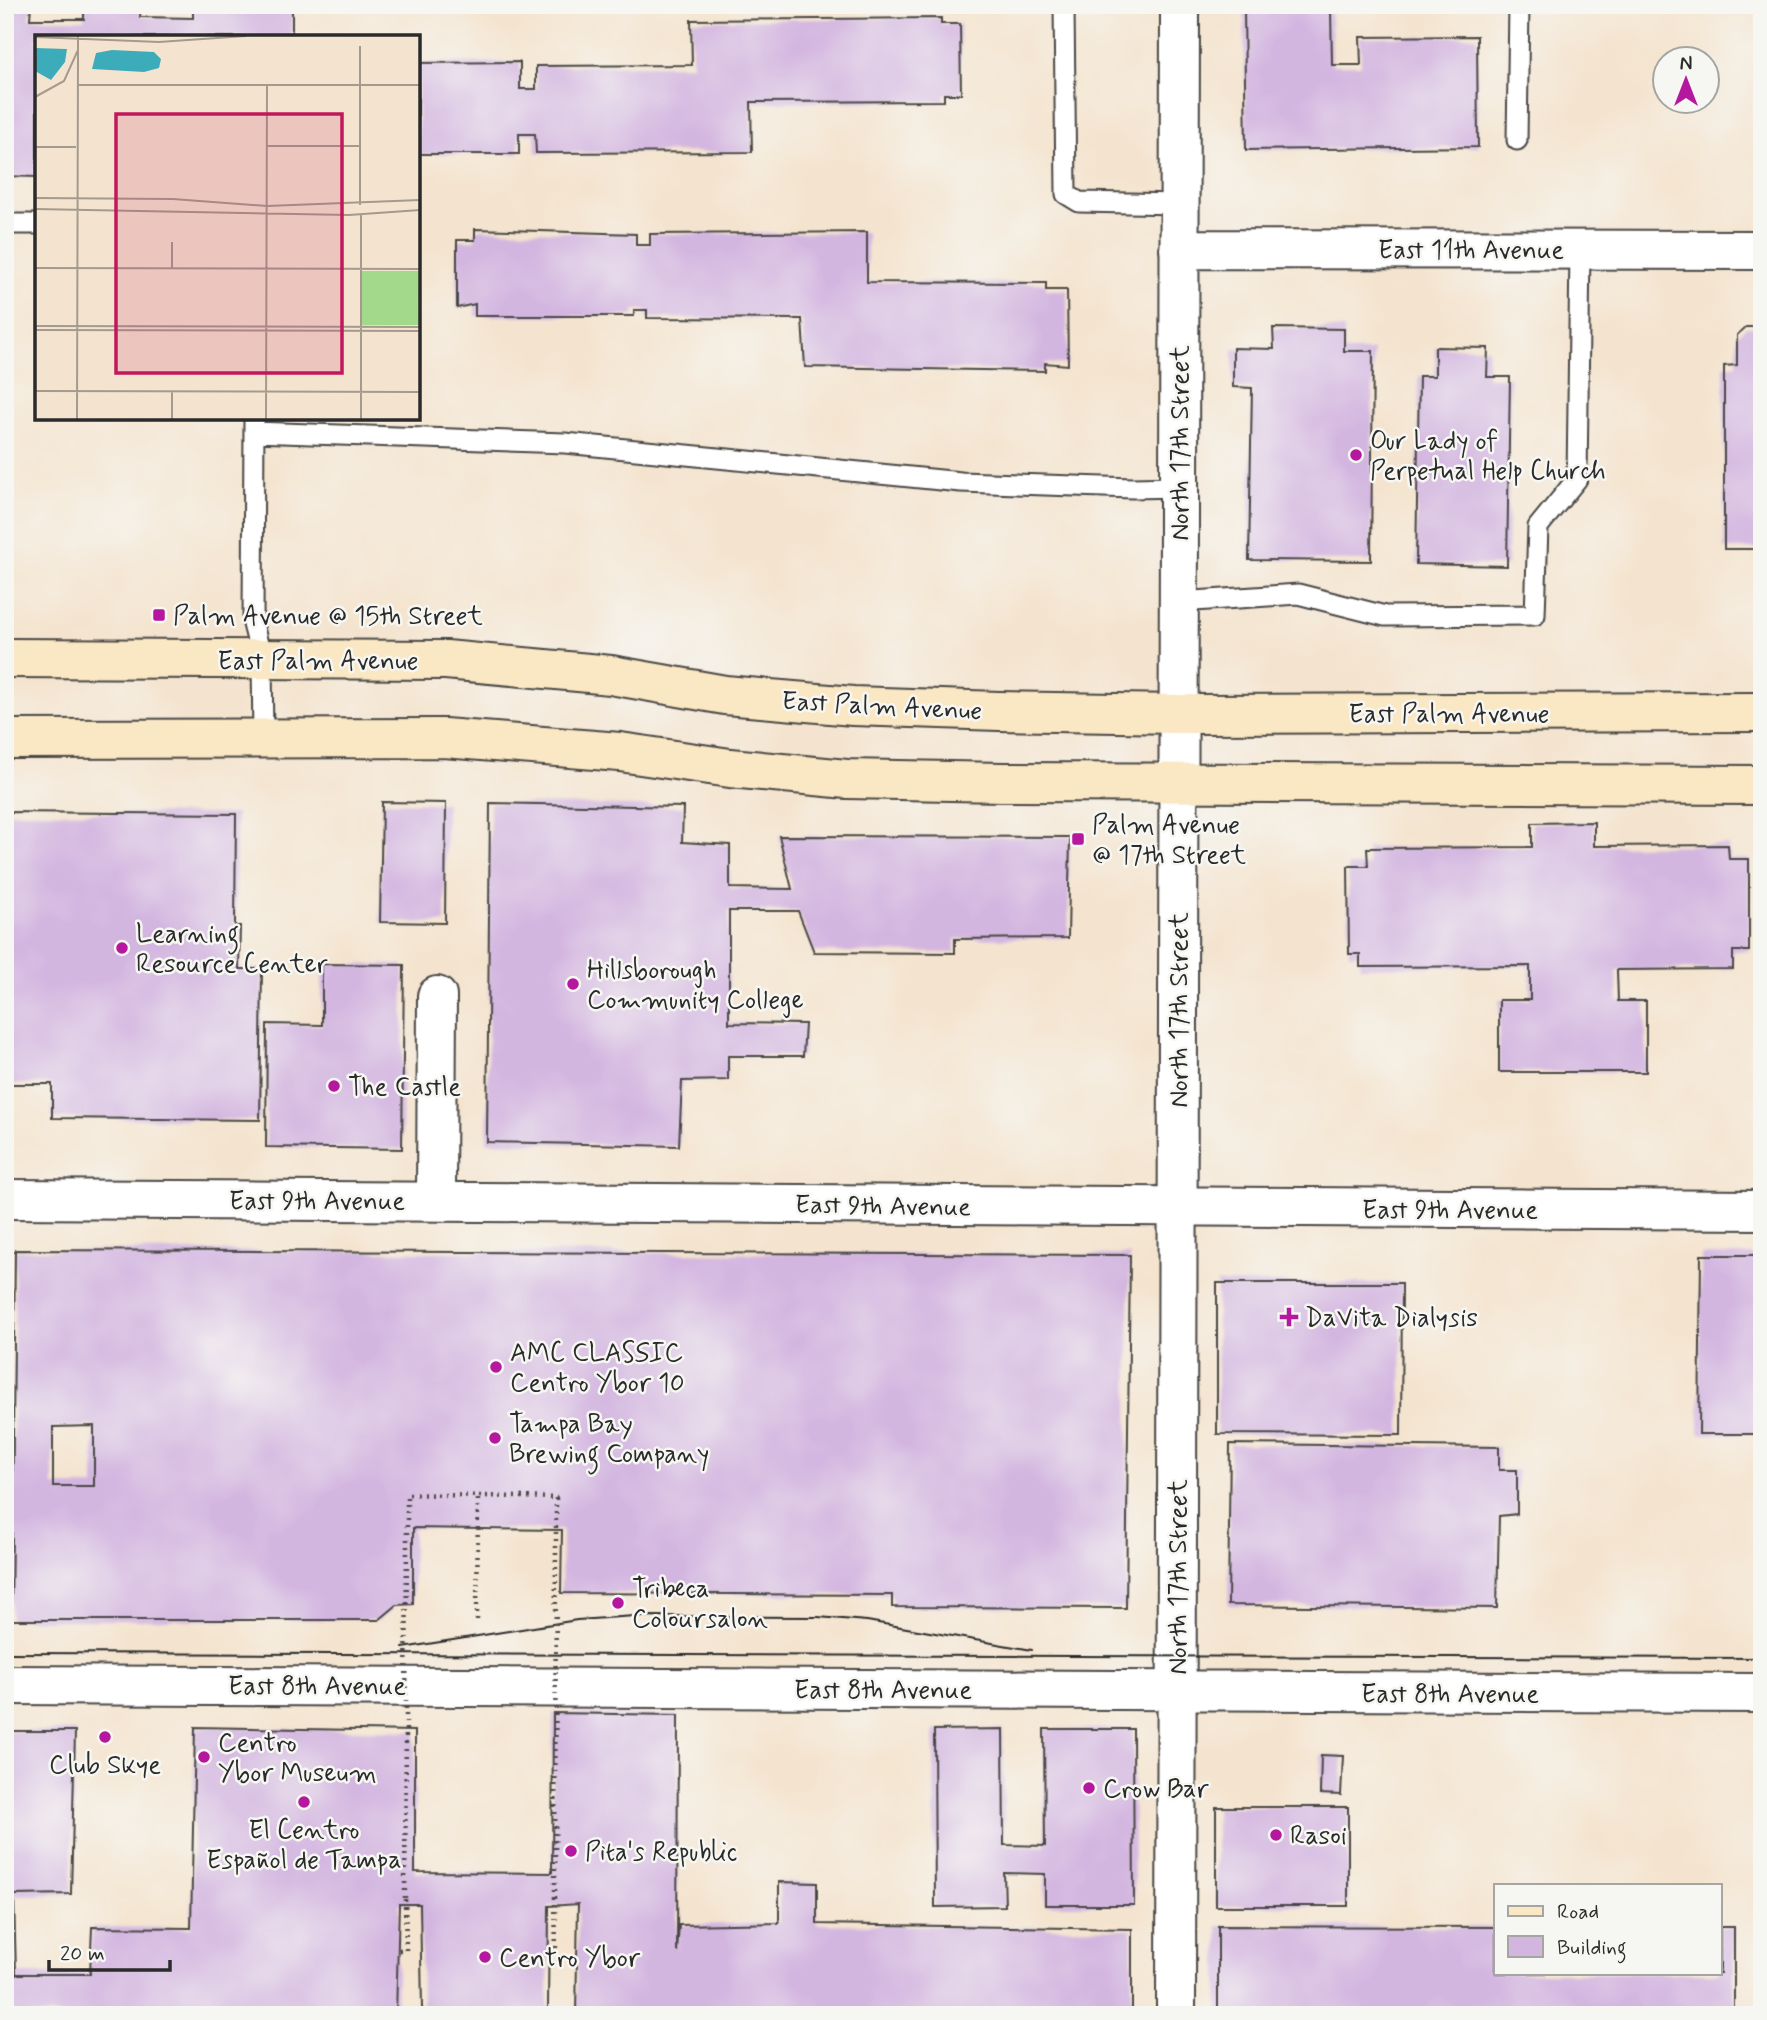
<svg xmlns="http://www.w3.org/2000/svg" width="1767" height="2020" viewBox="0 0 1767 2020" font-family="Mynerve,sans-serif">
<style>
.building{fill:#d3b6e0;fill-rule:evenodd}
.lines{fill:none;stroke-linecap:round;stroke-linejoin:round}
.lane-casing{stroke:#494744;stroke-width:23}
.street-casing{stroke:#494744;stroke-width:42}
.secondary-casing{stroke:#494744;stroke-width:42}
.path{stroke:#494744;stroke-width:4.5;stroke-dasharray:2 5;stroke-linecap:butt}
.lane{stroke:#fff;stroke-width:19}
.street{stroke:#fff;stroke-width:38}
.secondary{stroke:#fae7c3;stroke-width:38}
.tram{stroke:#2b2b2b;stroke-width:2}
.path-bridge{stroke:#494744;stroke-width:4.5;stroke-dasharray:2 5;stroke-linecap:butt}
.poi-dot{fill:#b5179e;stroke:#f6f6f2;stroke-width:2.5}
.labels{text-anchor:middle;stroke-width:5;stroke-linejoin:round;paint-order:stroke}
.street-label{font-size:26px;fill:#2b2b2b;stroke:#f6f6f2}
.poi-label{font-size:26px;fill:#2b2b2b;stroke:#f6f6f2;text-anchor:start}
.inset-road{fill:none;stroke:#a49a8d;stroke-width:2}
.view{fill:#c2185b;fill-opacity:0.15;stroke:#c2185b;stroke-width:3.5}
.inset-edge{fill:none;stroke:#2b2b2b;stroke-width:3.5}
</style>
<rect width="100%" height="100%" fill="#f6f6f2"/>
<filter id="ink" filterUnits="userSpaceOnUse"><feTurbulence type="fractalNoise" baseFrequency=".0143" numOctaves="2"/><feDisplacementMap in="SourceGraphic" scale="14" xChannelSelector="R" yChannelSelector="G"/><feConvolveMatrix kernelMatrix="1 2 1 2 8 2 1 2 1" color-interpolation-filters="sRGB"/></filter>
<filter id="wash" filterUnits="userSpaceOnUse"><feTurbulence type="fractalNoise" baseFrequency=".00686" numOctaves="4" result="noise"/><feDisplacementMap in="SourceGraphic" scale="28" xChannelSelector="R" yChannelSelector="G"/><feGaussianBlur stdDeviation="1.57" result="paint"/><feColorMatrix in="noise" values="0 0 0 0 0 0 0 0 0 0 0 0 0 0 0 0 0 1.4 0 .05"/><feComposite in="paint" operator="in"/></filter>
<g filter="url(#wash)">
<rect width="100%" height="100%" fill="#f4e4cf"/>
<g id="blocks">
<path class="building" d="M5,5H31L30,19H84V5H141L140,17L193,18V5H292V37H37V177L5,176Z
M1331,10L1332,65H1361L1360,37L1477,36L1478,147L1246,150L1244,11Z
M941,18V24H960L961,94H944V101L751,102L752,152L536,153L535,134H519V154H418V63L520,62V89H536V66L692,65L691,20Z
M475,229L636,234V245H650V234L867,232V282L1046,283V290H1067L1068,365L1045,363V371L805,367L802,319L647,318V310H634V316H475V304L457,308V240H475Z
M1746,327H1762V549H1724V366L1737,365V335Z
M1273,328L1344,329V351H1373L1371,561L1249,560L1252,388L1233,387V348L1274,349Z
M1435,347L1488,348L1487,377H1510L1507,566L1416,564L1419,376H1435Z
M382,802L446,803L445,923L380,922Z
M490,803L683,807L682,842L730,845V888L792,889L779,836L1070,837L1068,938L955,939V953L814,952L798,911H729V1023L805,1024L803,1056H728V1080L682,1081L679,1146L487,1142Z
M5,812L236,814L235,926H240L239,969H262L260,1120L52,1118V1084H5Z
M1594,822V846L1728,845L1729,859H1749V951H1733V969L1617,970L1618,1001H1646V1072H1499V1000H1530V966L1360,967V954H1349L1348,866H1368L1367,848L1532,847V823Z
M322,964L404,965L402,1149L266,1147L267,1024L322,1025Z
M15,1250L1130,1255L1126,1608L892,1607V1595L561,1593L562,1530L413,1528V1604L397,1605L379,1620H11ZM94,1426V1486H53V1427Z
M1701,1255H1762V1434H1699Z
M1217,1283H1402L1401,1435L1217,1434Z
M1230,1444L1499,1447V1470H1517V1514L1499,1516L1497,1608L1228,1605Z
M553,1713L678,1715L677,1952L679,1925L779,1923V1882L817,1883V1924L1132,1929V2015H576L578,1904L549,1906L548,2008L543,2015H428L422,2008L420,1904H399L396,2015H5V1731H75L71,1894L14,1895L16,1974H90L92,1927L191,1928L195,1727L415,1731V1872L552,1873Z
M1003,1729L1004,1845L1045,1846L1044,1729H1133L1134,1905H1045V1874L1004,1873L1005,1906L935,1907L934,1730Z
M1321,1755L1343,1756L1341,1795L1320,1794Z
M1216,1807H1348V1906H1216Z
M1218,1926L1496,1927V1973H1720V1927H1734V2015H1218Z"/>
</g>
</g>
<g filter="url(#ink)">
<use href="#blocks" fill-opacity="0" stroke="#494744" stroke-width="2"/>
<g class="lines">
<defs>
<path id="lane" d="M1064,5L1066,194L1079,202L1179,204
M1517,140L1519,5
M5,224H37
M254,418L253,624L262,660L263,738
M254,432L565,443L961,482L1133,488L1179,487
M1179,602L1298,594L1385,616L1535,615L1538,527L1577,479L1580,250"/>
<path id="street" d="M1179,249L1762,250
M5,1199C591,1201 1176,1208 1762,1210
M436,1200L437,996
M5,1685L1762,1693
M1176,2015L1180,5"/>
<path id="secondary" d="M5,658L446,660L611,675L725,695L853,706L999,711L1179,714L1762,712
M5,739L444,738L620,752L730,768L847,779L1003,782L1762,785"/>
</defs>
<use href="#lane" class="lane-casing"/>
<use href="#street" class="street-casing"/>
<use href="#secondary" class="secondary-casing"/>
<path class="path" d="M407,1534V1494L556,1498V1530
M477,1620L478,1495
M399,1950H406L405,1898
M545,1952L556,1951L555,1898"/>
<use href="#lane" class="lane"/>
<use href="#street" class="street"/>
<use href="#secondary" class="secondary"/>
<path class="tram" d="M403,1648L577,1620L635,1616L818,1617L867,1621L1032,1650
M5,1653L1762,1658"/>
<path class="path-bridge" d="M405,1898L407,1534
M555,1898L556,1530"/>
</g>
</g>
<g class="poi-dot">
<circle cx="1356" cy="455" r="7"/>
<rect x="152" y="608" width="14" height="14" rx="3.5"/>
<rect x="1071" y="832" width="14" height="14" rx="3.5"/>
<circle cx="122" cy="948" r="7"/>
<circle cx="573" cy="984" r="7"/>
<circle cx="334" cy="1086" r="7"/>
<path d="M1285.5 1306.5h7v7h7v7h-7v7h-7v-7h-7v-7h7z"/>
<circle cx="496" cy="1367" r="7"/>
<circle cx="495" cy="1438" r="7"/>
<circle cx="618" cy="1603" r="7"/>
<circle cx="105" cy="1737" r="7"/>
<circle cx="204" cy="1757" r="7"/>
<circle cx="1089" cy="1788" r="7"/>
<circle cx="304" cy="1802" r="7"/>
<circle cx="1276" cy="1835" r="7"/>
<circle cx="571" cy="1851" r="7"/>
<circle cx="485" cy="1957" r="7"/>
</g>
<g class="labels">
<g class="street-label">
<text x="1471" y="258">East 11th Avenue</text>
<text transform="translate(1179 443) rotate(-90)" y="9">North 17th Street</text>
<text x="318" y="669">East Palm Avenue</text>
<text transform="translate(882 705) rotate(3)" y="9">East Palm Avenue</text>
<text x="1449" y="722">East Palm Avenue</text>
<text transform="translate(1178 1010) rotate(-90)" y="9">North 17th Street</text>
<text x="317" y="1209">East 9th Avenue</text>
<text transform="translate(883 1205) rotate(1)" y="9">East 9th Avenue</text>
<text x="1450" y="1218">East 9th Avenue</text>
<text transform="translate(1177 1577) rotate(-90)" y="9">North 17th Street</text>
<text x="317" y="1694">East 8th Avenue</text>
<text x="883" y="1698">East 8th Avenue</text>
<text x="1450" y="1702">East 8th Avenue</text>
</g>
<g class="poi-label">
<text x="1370" y="449">Our Lady of<tspan x="1370" dy="30">Perpetual Help Church</tspan></text>
<text x="173" y="624">Palm Avenue @ 15th Street</text>
<text x="1092" y="833">Palm Avenue<tspan x="1092" dy="30">@ 17th Street</tspan></text>
<text x="136" y="942">Learning<tspan x="136" dy="30">Resource Center</tspan></text>
<text x="587" y="978">Hillsborough<tspan x="587" dy="30">Community College</tspan></text>
<text x="348" y="1095">The Castle</text>
<text x="1305" y="1326">DaVita Dialysis</text>
<text x="510" y="1361">AMC CLASSIC<tspan x="510" dy="30">Centro Ybor 10</tspan></text>
<text x="509" y="1432">Tampa Bay<tspan x="509" dy="30">Brewing Company</tspan></text>
<text x="632" y="1597">Tribeca<tspan x="632" dy="30">Coloursalon</tspan></text>
<text x="218" y="1751">Centro<tspan x="218" dy="30">Ybor Museum</tspan></text>
<text x="105" y="1773" text-anchor="middle">Club Skye</text>
<text x="1103" y="1797">Crow Bar</text>
<text x="304" y="1838" text-anchor="middle">El Centro<tspan x="304" dy="30">Español de Tampa</tspan></text>
<text x="1290" y="1844">Rasoi</text>
<text x="585" y="1860">Pita's Republic</text>
<text x="499" y="1966">Centro Ybor</text>
</g>
</g>
<g transform="translate(35 35)">
<rect width="385" height="385" fill="#f4e4cf"/>
<path d="M327,236H385V290H327Z" fill="#a3d98a"/>
<path d="M0,13L32,14L30,27L16,45L0,36ZM77,15L119,17L126,24L124,33L109,37L57,34L61,18Z" fill="#3dacba"/>
<path class="inset-road" d="M0,2L124,7L211,1M42,50H385M0,62L29,46L43,15V1M232,111H325M0,112H41M0,163L138,164L232,171L385,165M325,170V11M0,174L314,180L385,175M0,233L385,234M137,233V207M0,291L385,292M0,295L385,296M0,356L385,357M42,384L43,16M137,384V356M231,384L232,50M326,384V179"/>
<path class="view" d="M81,79H307V338H81Z"/>
<rect width="385" height="385" class="inset-edge"/>
</g>
<rect width="1767" height="2020" fill="none" stroke="#f6f6f2" stroke-width="28"/>
<rect x="1494" y="1884" width="228" height="91" fill="#f6f6f2" stroke="#a5a5a2" stroke-width="2"/>
<rect x="1508" y="1906" width="35" height="10" fill="#fae7c3" stroke="#a5a5a2" stroke-width="2"/>
<text x="1557" y="1918" font-size="21" fill="#2b2b2b">Road</text>
<rect x="1508" y="1936" width="35" height="21" fill="#d3b6e0" stroke="#a5a5a2" stroke-width="2"/>
<text x="1557" y="1954" font-size="21" fill="#2b2b2b">Building</text>
<g transform="translate(1686 80)"><circle r="33" fill="#f6f6f2" stroke="#a5a5a2" stroke-width="2"/>
<path d="M0-5L12 26L0 18L-12 26Z" fill="#b5179e"/>
<text y="-10" font-size="19" font-weight="bold" text-anchor="middle" fill="#2b2b2b">N</text>
</g>
<path d="M49 1960v10h121v-10" fill="none" stroke="#2b2b2b" stroke-width="3.5"/>
<text x="60" y="1960" font-size="21" fill="#2b2b2b" stroke="#f6f6f2" stroke-width="5" paint-order="stroke">20 m</text>
</svg>
